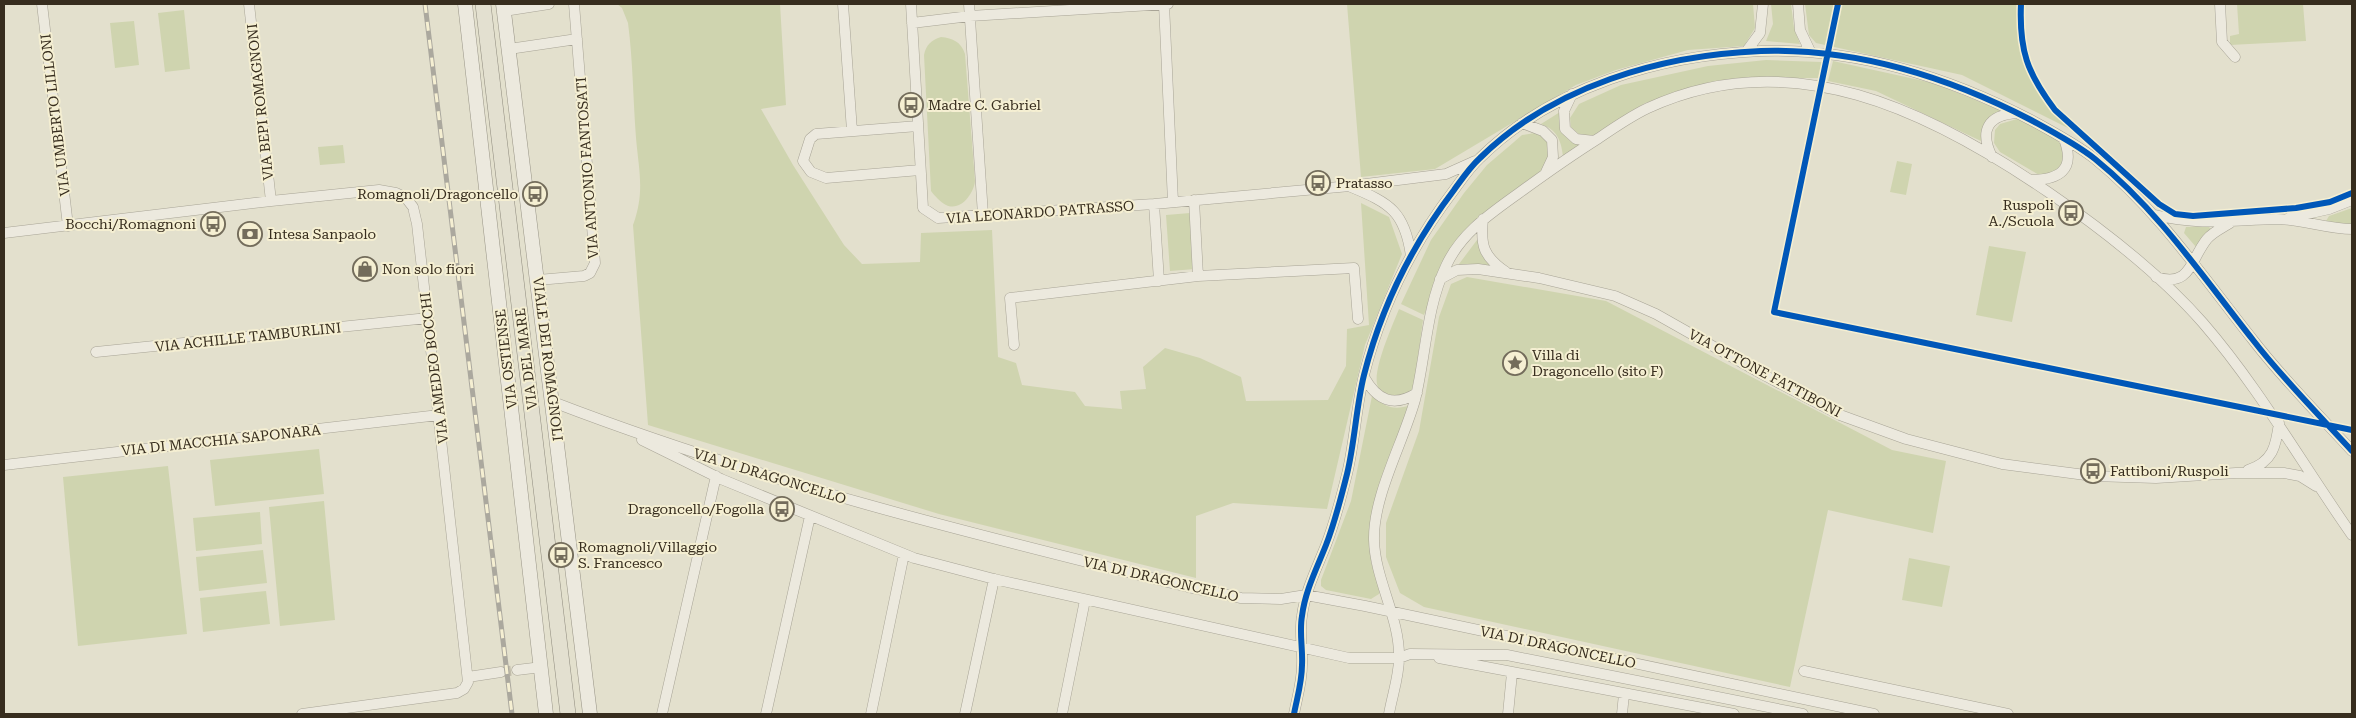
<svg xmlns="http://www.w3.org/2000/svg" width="2356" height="718" viewBox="0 0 2356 718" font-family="'Roboto Serif',serif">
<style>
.green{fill:#cfd4af}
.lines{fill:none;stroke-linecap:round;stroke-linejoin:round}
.street-tunnel{stroke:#c1bcaa;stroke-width:10;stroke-dasharray:10 5;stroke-linecap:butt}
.street-casing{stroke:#a8a496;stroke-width:11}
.secondary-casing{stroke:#989486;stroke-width:15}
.primary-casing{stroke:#8e8a7d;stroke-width:16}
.street{stroke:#ece9de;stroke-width:10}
.secondary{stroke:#ece9de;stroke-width:14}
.primary{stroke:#e3e0d0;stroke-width:15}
.rail-casing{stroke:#aba89e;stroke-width:5}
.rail{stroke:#f5efd2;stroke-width:3;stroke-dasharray:9;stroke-linecap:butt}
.cycleway-casing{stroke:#f5efd2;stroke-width:9}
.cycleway{stroke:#0057b8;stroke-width:6}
.labels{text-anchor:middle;stroke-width:4;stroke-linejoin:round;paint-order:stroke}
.street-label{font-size:14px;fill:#372d1e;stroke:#f5efd2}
.poi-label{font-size:14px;fill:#372d1e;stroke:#f5efd2;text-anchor:start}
</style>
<rect width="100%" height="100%" fill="#e3e0cd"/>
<path class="green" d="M617,4H780L786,105L761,109L793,165L844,245L862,264L920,262L921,233L992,230L998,357L1016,363L1022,385L1075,392L1085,406L1122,409L1120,391L1146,389L1143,367L1165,348L1200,358L1241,377L1246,401L1328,400L1346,366L1347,329L1369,325L1361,203L1389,217L1402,254L1365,345L1327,509L1233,503L1196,516V578L939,514L648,425L633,225C645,192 639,172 636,138C633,100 633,61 628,23L622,8Z
M1347,4H1753L1755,28L1744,46L1688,50L1616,70L1576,85L1435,169L1361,177Z
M1771,4H1791L1794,28L1800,44L1766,41L1773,24Z
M1805,4H2021L2020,27L2025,58L2055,110L2084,136L1962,75L1816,43L1809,35Z
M2237,4H2303L2306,41L2230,45V36L2239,34Z
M184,10L190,69L165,72L158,13Z
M134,21L139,65L115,68L110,23Z
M941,37C953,38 961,42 965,54L975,181C974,193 961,212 946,205C940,202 935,196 931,191L924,55C926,45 931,40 941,37Z
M1766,60L1822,62L1820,78H1746L1705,85L1645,103L1596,135L1581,136L1571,127L1570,118L1579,104L1621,85L1708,66Z
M1833,61L1933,83L2003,111L1983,142L1876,91L1828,81Z
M1560,112C1558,126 1564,143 1581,145L1563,156C1561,140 1557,130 1541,124Z
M2017,119C2034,124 2055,135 2065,149L2060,173L2039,175L2000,152L1994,143L1995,130L2000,124Z
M1535,133L1540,134L1550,144L1546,167L1507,196L1446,258L1424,315L1401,304L1431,240L1464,193L1487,165L1514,142L1522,135Z
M343,145L345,163L320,165L318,147Z
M1897,161L1912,164L1906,195L1890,192Z
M2352,208V226L2326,221L2329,216Z
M1190,213L1195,269L1170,271L1166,215Z
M2208,226L2211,229L2196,247L2184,233L2186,227Z
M1477,240H1479L1490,267L1460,266L1459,264Z
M1989,246L2026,252L2012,322L1976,315Z
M1467,277L1606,301L1892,450L1946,461L1933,533L1828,510L1790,687L1424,607L1400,593L1386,557V523L1419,431L1439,317L1451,284Z
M1399,309L1423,320L1414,387C1408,395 1400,399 1391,395C1386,394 1380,392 1378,387C1371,373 1393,324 1399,309Z
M1372,396C1386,407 1393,411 1411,405L1372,533L1371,562L1380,590L1379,594L1371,599L1326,590L1321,586V580L1351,501Z
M319,449L324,494L215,506L210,460Z
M168,466L187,634L78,646L63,477Z
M324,501L335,620L280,626L269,507Z
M260,512L262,544L196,551L193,518Z
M263,550L267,583L199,591L196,557Z
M1909,558L1950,566L1942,607L1902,600Z
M266,591L270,624L203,632L200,598Z"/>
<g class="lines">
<path class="street-tunnel" d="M501,672L517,670"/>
<defs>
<path id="street" d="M42,4L68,226
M249,4L271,201
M843,4L852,131
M911,4L923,208L938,218L1154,204L1350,186L1446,174L1475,161
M969,4L983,215
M1164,4L1173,202
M1798,4L1800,30L1810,51
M2220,4L2222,42L2235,57
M504,11L549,4
M912,23L970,16L1168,4
M509,49L577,39
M1746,52L1760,33L1763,4
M1572,94L1564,111L1565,129L1576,139L1594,141
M1522,123L1543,131L1552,140L1553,157L1546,172
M918,126L816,134L810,139L803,161L811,172L826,178L920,170
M1992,157C1979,130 1988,115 2017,113
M2030,180C2059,180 2076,170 2064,139
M1351,187C1390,203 1405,212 1411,256
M1194,200L1198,276
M1154,204L1159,281
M2155,215C2199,226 2233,220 2276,219C2302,219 2327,229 2352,229
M2289,218L2329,209L2352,200
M1483,219C1480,246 1484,257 1506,272
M4,233L271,201L379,190L396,193L406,198L413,207L417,224L468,682L464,689L457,693L302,714
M2156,277C2191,288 2190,260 2207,239C2213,232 2222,228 2230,223
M1440,279L1457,270L1478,269L1539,278L1615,296L1656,314L1762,374L1840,415L1906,439L2002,464L2093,476L2156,478L2236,473H2284L2300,476L2316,486
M538,280L584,276L590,273L595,263L574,4
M1014,345L1010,298L1198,276L1354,268L1358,319
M96,352L428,318
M1364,377C1377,400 1393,408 1417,393
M553,402C761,482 972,534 1188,587L1241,598L1281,599L1306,595L1365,606L1874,714
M642,440L721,479L914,558L994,579L1349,658H1399L1410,654L1507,655L1803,714
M4,465L439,415
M2248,470C2273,462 2276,446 2279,423
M1439,658L1734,714
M517,670L542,667
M1804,671L2008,714
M468,677L501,672
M662,714L716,476
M766,714L810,516
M871,714L904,554
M965,714L994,579
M1062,714L1085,600
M1294,714C1297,698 1302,682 1302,665C1303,649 1299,632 1302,616C1305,591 1317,568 1326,545C1335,522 1341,498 1347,474C1355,441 1356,407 1364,375C1381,308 1412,245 1454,190C1462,179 1470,167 1480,158C1553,86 1661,55 1761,51C1856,48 1948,77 2031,120C2053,132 2076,144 2095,159C2158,210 2203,277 2253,340C2283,379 2319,415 2352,451
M1389,714C1392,696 1399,677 1399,658C1400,618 1375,580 1374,540C1373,496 1403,443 1415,400C1426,356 1426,308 1446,266C1461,233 1490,214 1519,193C1545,174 1572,155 1599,138C1615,127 1631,116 1648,108C1791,42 1930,111 2048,192C2102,229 2160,274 2203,323C2260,389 2302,464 2352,535
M1508,714L1512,673
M1622,714L1624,694"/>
<path id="secondary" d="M465,4L546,714
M503,4L590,714"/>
<path id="primary" d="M483,4L568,714"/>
</defs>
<use href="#street" class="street-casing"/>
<use href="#secondary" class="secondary-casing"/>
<use href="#primary" class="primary-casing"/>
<use href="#street" class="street"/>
<use href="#secondary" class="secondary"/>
<use href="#primary" class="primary"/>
<defs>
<path id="rail" d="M425,4L512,714"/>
</defs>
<use href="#rail" class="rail-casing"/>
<use href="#rail" class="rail"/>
<defs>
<path id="cycleway" d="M1838,4L1774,312L2352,430
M2021,4C2019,50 2027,73 2055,110L2159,204L2175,214L2193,216L2296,208L2330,202L2352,193
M1294,714C1297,698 1302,682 1302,665C1303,649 1299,632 1302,616C1305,591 1317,568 1326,545C1335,522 1341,498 1347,474C1355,441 1356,407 1364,375C1381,308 1412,245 1454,190C1462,179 1470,167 1480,158C1553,86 1661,55 1761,51C1856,48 1948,77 2031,120C2053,132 2076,144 2095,159C2158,210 2203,277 2253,340C2283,379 2319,415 2352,451"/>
</defs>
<use href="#cycleway" class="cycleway-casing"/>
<use href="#cycleway" class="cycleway"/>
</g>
<defs>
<symbol id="bus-ring" viewBox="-11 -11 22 22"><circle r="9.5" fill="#f5efd2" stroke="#736c5b" stroke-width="1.5"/><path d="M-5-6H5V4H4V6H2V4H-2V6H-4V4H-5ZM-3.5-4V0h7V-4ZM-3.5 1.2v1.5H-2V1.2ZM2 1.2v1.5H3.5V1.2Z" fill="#736c5b"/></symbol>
<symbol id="bank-ring" viewBox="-11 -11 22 22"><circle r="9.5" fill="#f5efd2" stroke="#736c5b" stroke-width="1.5"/><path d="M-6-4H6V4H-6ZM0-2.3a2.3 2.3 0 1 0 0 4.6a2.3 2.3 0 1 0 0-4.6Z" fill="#736c5b"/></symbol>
<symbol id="shop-ring" viewBox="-11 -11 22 22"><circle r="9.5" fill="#f5efd2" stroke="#736c5b" stroke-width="1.5"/><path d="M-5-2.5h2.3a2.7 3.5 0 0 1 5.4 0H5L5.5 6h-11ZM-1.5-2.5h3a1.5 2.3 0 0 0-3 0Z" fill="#736c5b"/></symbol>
<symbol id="sight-ring" viewBox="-11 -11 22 22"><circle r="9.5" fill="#f5efd2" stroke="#736c5b" stroke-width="1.5"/><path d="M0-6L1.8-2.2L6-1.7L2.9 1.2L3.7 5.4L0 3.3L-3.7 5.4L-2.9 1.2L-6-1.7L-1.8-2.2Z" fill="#736c5b"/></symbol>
</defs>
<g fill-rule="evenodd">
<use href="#bus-ring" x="897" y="91" width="28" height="28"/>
<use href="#bus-ring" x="1304" y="169" width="28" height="28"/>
<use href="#bus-ring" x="521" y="180" width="28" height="28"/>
<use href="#bus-ring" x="2057" y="199" width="28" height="28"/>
<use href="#bus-ring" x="199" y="210" width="28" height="28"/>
<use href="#bank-ring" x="236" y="220" width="28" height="28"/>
<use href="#shop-ring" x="351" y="255" width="28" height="28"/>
<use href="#sight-ring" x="1501" y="349" width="28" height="28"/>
<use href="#bus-ring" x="2079" y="457" width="28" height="28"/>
<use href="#bus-ring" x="768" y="495" width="28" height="28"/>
<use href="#bus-ring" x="547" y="541" width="28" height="28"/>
</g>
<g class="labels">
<g class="street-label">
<text transform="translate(260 102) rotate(-96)" y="5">VIA BEPI ROMAGNONI</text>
<text transform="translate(55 115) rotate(-97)" y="5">VIA UMBERTO LILLONI</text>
<text transform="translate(587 168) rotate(-94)" y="5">VIA ANTONIO FANTOSATI</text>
<text transform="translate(1040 212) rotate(-4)" y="5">VIA LEONARDO PATRASSO</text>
<text transform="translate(248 337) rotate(-6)" y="5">VIA ACHILLE TAMBURLINI</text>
<text transform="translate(506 359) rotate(-97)" y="5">VIA OSTIENSE</text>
<text transform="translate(526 359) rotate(-97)" y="5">VIA DEL MARE</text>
<text transform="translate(548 359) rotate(83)" y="5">VIALE DEI ROMAGNOLI</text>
<text transform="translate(434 368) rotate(-97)" y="5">VIA AMEDEO BOCCHI</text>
<text transform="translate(1765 373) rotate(28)" y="5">VIA OTTONE FATTIBONI</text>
<text transform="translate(221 440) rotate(-6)" y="5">VIA DI MACCHIA SAPONARA</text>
<text transform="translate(770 476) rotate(17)" y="5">VIA DI DRAGONCELLO</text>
<text transform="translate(1161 579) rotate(13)" y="5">VIA DI DRAGONCELLO</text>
<text transform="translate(1558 647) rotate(12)" y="5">VIA DI DRAGONCELLO</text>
</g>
<g class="poi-label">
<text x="928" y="110">Madre C. Gabriel</text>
<text x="1336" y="188">Pratasso</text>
<text x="518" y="199" text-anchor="end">Romagnoli/Dragoncello</text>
<text x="2054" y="210" text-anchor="end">Ruspoli<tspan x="2054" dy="16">A./Scuola</tspan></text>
<text x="196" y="229" text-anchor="end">Bocchi/Romagnoni</text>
<text x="268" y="239">Intesa Sanpaolo</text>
<text x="382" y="274">Non solo fiori</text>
<text x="1532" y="360">Villa di<tspan x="1532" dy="16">Dragoncello (sito F)</tspan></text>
<text x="2110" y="476">Fattiboni/Ruspoli</text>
<text x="764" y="514" text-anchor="end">Dragoncello/Fogolla</text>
<text x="578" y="552">Romagnoli/Villaggio<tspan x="578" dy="16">S. Francesco</tspan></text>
</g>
</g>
<rect width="2356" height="718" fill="none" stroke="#372d1e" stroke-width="10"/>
</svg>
